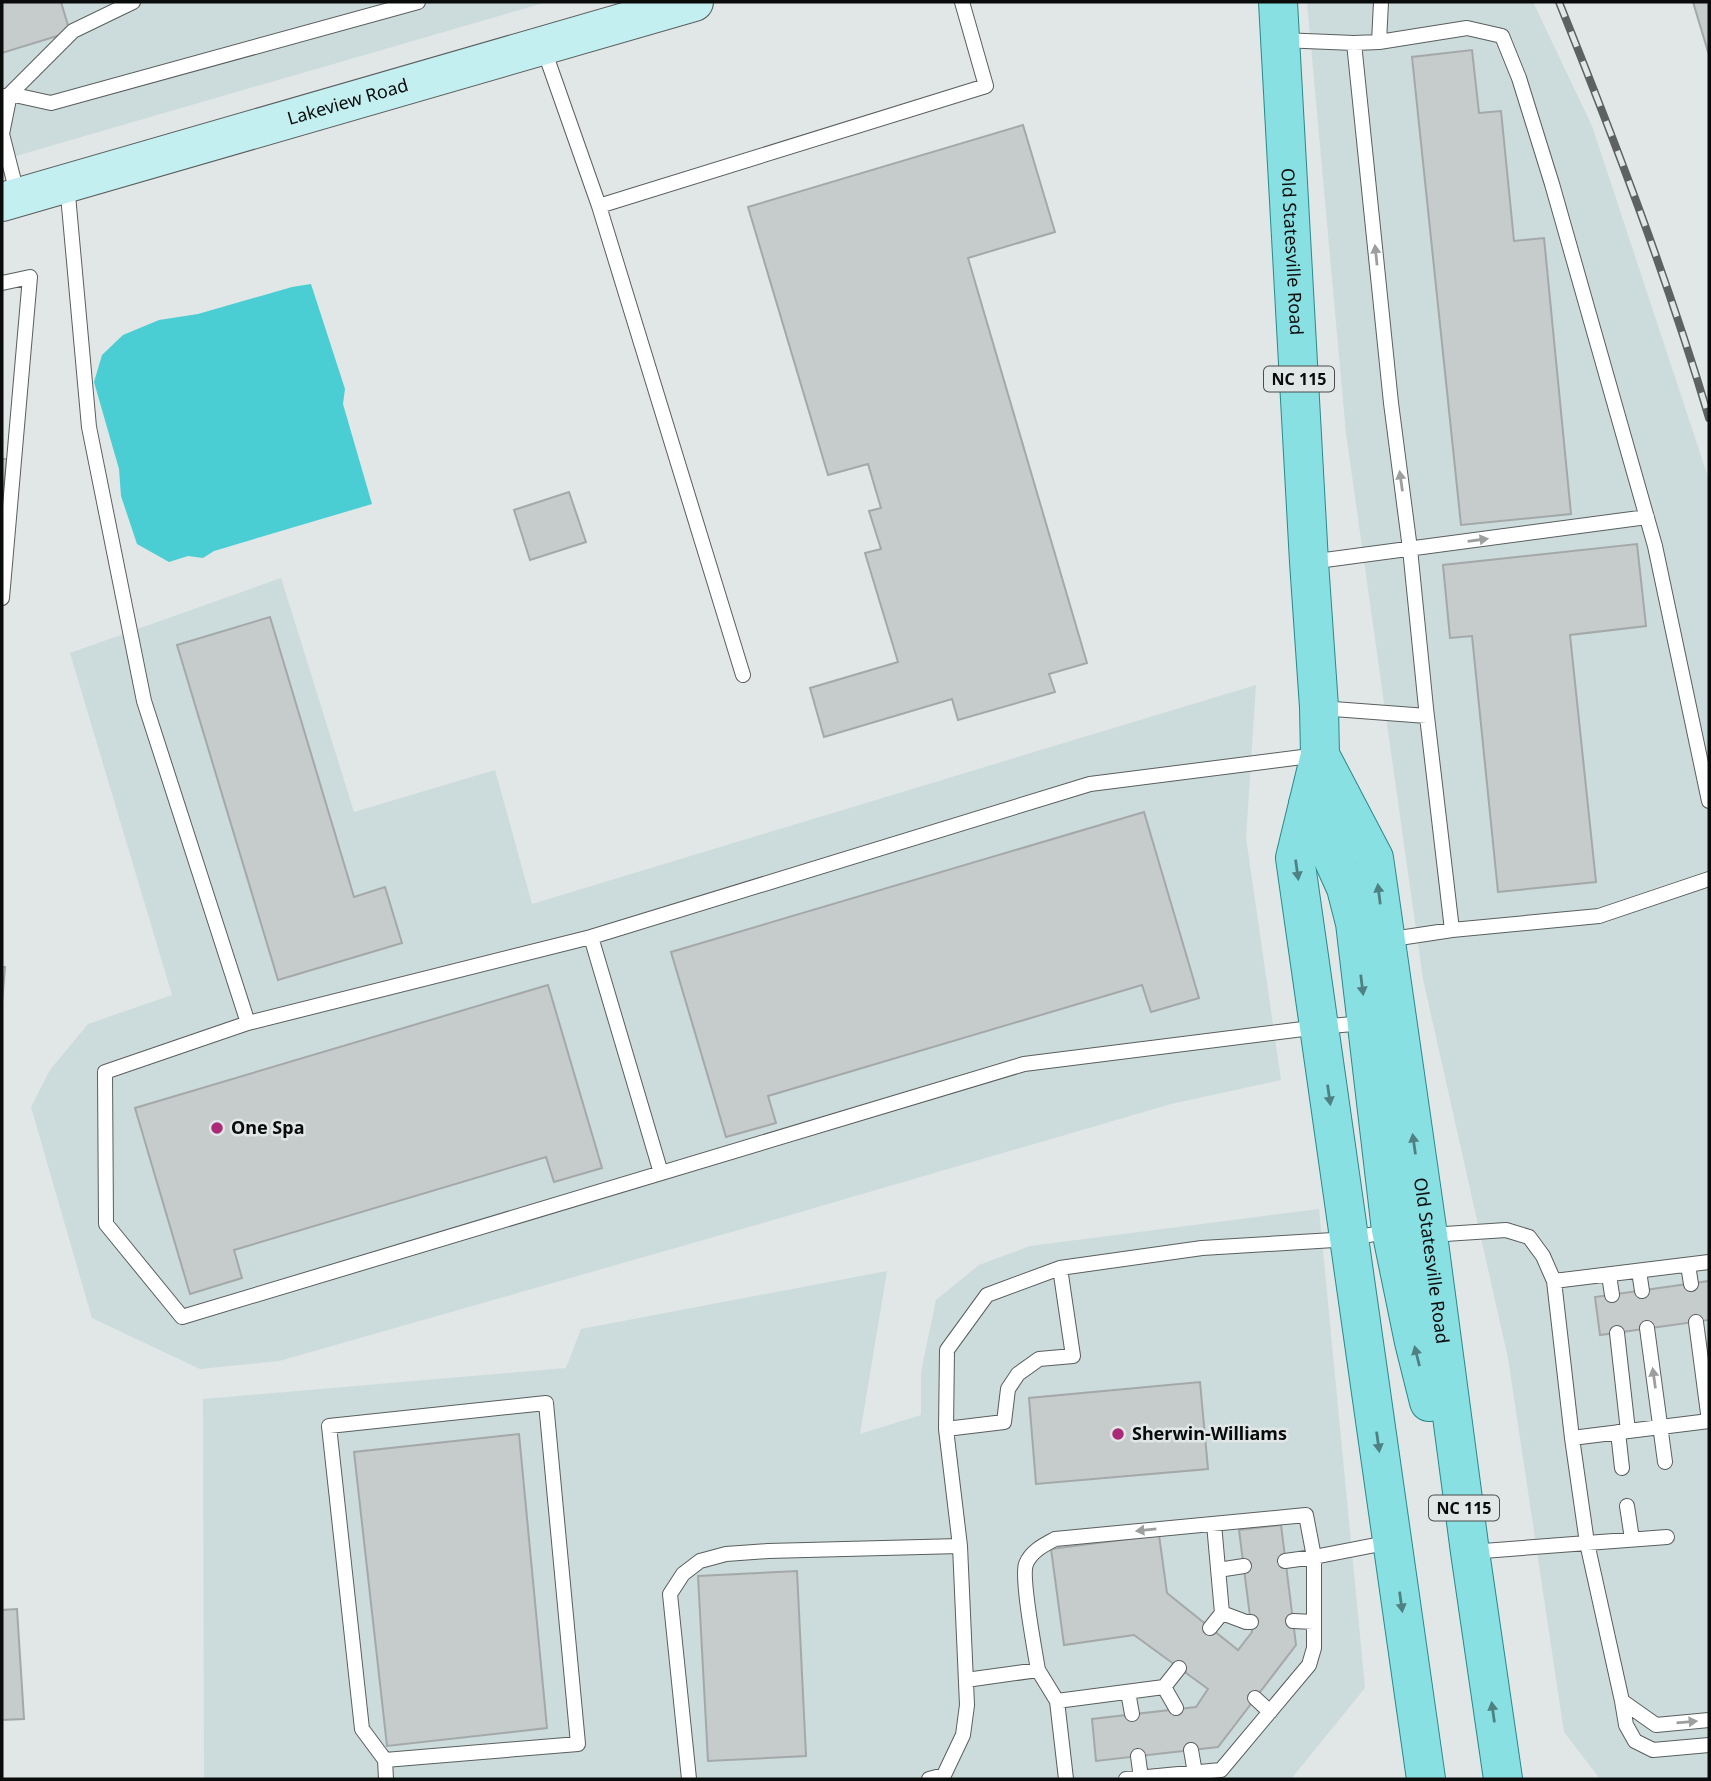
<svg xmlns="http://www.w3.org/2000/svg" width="1711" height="1781" viewBox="0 0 1711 1781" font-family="'Noto Sans',sans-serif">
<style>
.built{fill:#ccdbdb}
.water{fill:#4aced3}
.building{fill:#c6cbcb;stroke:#a4a8a8;stroke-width:2}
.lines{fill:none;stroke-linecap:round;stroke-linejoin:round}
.lane-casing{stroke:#5a5e5e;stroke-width:16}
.secondary-casing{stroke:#5a5e5e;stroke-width:40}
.primary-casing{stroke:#2a888b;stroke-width:40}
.lane{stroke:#fff;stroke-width:14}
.secondary{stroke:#c4eff1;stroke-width:38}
.primary{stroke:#89e0e3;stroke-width:38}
.rail-casing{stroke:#5e6161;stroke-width:8}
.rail{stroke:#e1e6e6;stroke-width:5;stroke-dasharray:16;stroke-linecap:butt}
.oneway{fill:#9d9e9e}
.oneway2{fill:#508182}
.poi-dot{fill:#ab2a77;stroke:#e1e6e6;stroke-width:2.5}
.labels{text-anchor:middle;stroke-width:5;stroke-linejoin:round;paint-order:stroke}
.shield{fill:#e1e6e6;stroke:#4a4d4d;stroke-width:2}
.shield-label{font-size:16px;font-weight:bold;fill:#0a0c0c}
.street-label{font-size:18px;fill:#0a0c0c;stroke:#e1e6e6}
.poi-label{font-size:18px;font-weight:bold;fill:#0a0c0c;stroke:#e1e6e6;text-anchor:start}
</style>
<rect width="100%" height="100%" fill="#e1e6e6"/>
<path class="built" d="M2,2H547L2,160Z
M1307,2H1533L1592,126L1709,480V1779H1600L1564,1732L1508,1358L1423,979L1346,433Z
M281,578L354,812L495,770L532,904L1256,685L1246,838L1281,1080L1171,1104L756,1225L279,1361L200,1369L92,1318L31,1107L50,1070L88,1024L172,995L70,653Z
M1319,1209L1365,1688L1291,1779H204L203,1399L566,1368L581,1329L887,1271L860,1434L921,1415V1372L936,1300L979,1265L1030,1246Z"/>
<path class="water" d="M311,284L345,389L343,404L372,504L214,551L203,558L188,556L169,562L137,544L121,496L119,469L94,382L102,355L123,335L159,320L198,314L292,287Z"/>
<path class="building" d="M2,2H61L70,32L2,53Z
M1693,2H1709V55Z
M1472,50L1479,113L1501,111L1514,241L1544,238L1571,514L1461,525L1412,57Z
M1023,125L1055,232L968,258L1087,663L1049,674L1055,692L958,720L952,699L824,737L810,688L898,662L865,553L881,549L869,511L881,508L868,464L828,475L748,207Z
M2,459H7L2,502Z
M569,492L586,542L530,560L514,510Z
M1637,544L1646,626L1570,635L1596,882L1498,892L1472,636L1450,638L1443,565Z
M270,617L354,897L385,887L402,943L278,980L177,645Z
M1144,812L1199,998L1151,1012L1142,985L768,1096L776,1123L726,1137L671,952Z
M2,967H5L2,1002Z
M548,985L602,1168L554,1182L546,1157L234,1250L242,1278L190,1294L135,1108Z
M1709,1281V1320L1600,1335L1595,1297Z
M1200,1382L1208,1469L1036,1484L1029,1398Z
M519,1434L547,1728L387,1746L354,1452Z
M1281,1525L1296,1645L1218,1747L1096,1761L1092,1719L1196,1707L1208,1689L1134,1635L1064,1645L1051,1549L1159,1535L1167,1593L1238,1650L1252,1632L1239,1530Z
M797,1571L806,1756L708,1761L698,1576Z
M17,1609L24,1719L2,1720V1610Z"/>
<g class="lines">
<defs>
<path id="lane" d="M1281,40L1354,43L1379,42L1381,2
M1379,42L1467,28L1502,36L1519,78L1552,184L1655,546L1709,801
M1354,43L1391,403L1410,549L1426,708L1452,930L1386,940
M543,47L599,206L986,86L962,2
M2,97L10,94L51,103L418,2
M67,184L89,427L144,701L248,1023L105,1072L106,1224L182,1317L1024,1064L1319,1027L1364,1023
M18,197L2,134L10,94L73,31L133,2
M599,206L743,675
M2,283L30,277L2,598
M1310,562L1647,517
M1320,708L1427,716
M1452,930L1599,916L1709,879
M248,1023L591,937
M661,1173L591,937L1090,784L1318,755
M1430,1235L1506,1230L1529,1237L1543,1256L1554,1281L1572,1438L1587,1543L1470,1552
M1688,1265L1691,1284
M1639,1271L1642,1291
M1609,1275L1612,1295
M1554,1281L1709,1262
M1696,1322L1709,1421
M1647,1328L1665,1462
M1617,1333L1628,1431
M946,1429L1004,1422L1008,1389L1018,1374L1039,1359L1073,1356L1060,1268
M1618,1432L1622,1468
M1572,1438L1709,1421
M1627,1506L1632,1539
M1667,1537L1587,1543L1622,1701L1626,1725L1635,1741L1653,1750L1709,1745
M1218,1570L1244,1566
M1222,1613L1246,1622H1251
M1293,1621L1314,1622
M1210,1628L1222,1613L1214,1524
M1038,1670C1035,1652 1021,1577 1026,1564C1031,1551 1044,1545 1055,1539L1306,1515L1314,1557L1285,1561
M966,1680L1038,1670L1057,1701L1066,1779
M1164,1687L1176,1708
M1128,1692L1132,1714
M1255,1698L1270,1712
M1057,1701L1164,1687L1179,1668
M1622,1701L1656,1725L1709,1720
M1191,1750L1195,1773
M1138,1756L1141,1778
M385,1760L578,1744L546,1403L329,1426L362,1729L385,1760L386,1779
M689,1779L670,1594L683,1574L700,1561L726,1554L768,1551L960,1546
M929,1779L944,1775L963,1735L967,1705L960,1546L946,1429L947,1350L987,1295L1060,1268L1202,1248L1350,1239L1389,1231
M1126,1779L1221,1770L1309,1665L1314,1648V1557L1391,1542"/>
<g id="secondary">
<path id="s1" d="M2,202L694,2"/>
</g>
<g id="primary">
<path id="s2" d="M1278,2L1309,562L1319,707L1320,755L1295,858L1426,1779"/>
<path id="s3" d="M1320,755L1374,858L1428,1235L1470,1552L1503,1779"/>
<path d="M1308,804L1346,888L1355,923L1391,1230L1414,1342L1429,1402"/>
</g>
</defs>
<use href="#lane" class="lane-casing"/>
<use href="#secondary" class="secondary-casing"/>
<use href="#primary" class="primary-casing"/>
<use href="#lane" class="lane"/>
<use href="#secondary" class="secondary"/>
<use href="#primary" class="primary"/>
<defs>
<path id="rail" d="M1559,2C1614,139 1667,277 1709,418"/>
</defs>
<use href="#rail" class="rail-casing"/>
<use href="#rail" class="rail"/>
</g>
<defs><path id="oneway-solid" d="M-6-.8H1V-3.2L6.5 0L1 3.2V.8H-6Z" transform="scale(1.75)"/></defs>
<g class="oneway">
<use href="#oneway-solid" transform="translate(1376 255) rotate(-96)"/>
<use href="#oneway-solid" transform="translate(1401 481) rotate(-98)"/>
<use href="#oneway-solid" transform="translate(1478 540) rotate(-8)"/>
<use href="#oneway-solid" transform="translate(1654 1378) rotate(-98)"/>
<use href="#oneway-solid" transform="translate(1146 1530) rotate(174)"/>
<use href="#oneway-solid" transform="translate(1687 1722) rotate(-5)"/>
</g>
<g class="oneway2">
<use href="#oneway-solid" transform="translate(1297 870) rotate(82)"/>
<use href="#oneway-solid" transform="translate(1379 894) rotate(-97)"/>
<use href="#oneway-solid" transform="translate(1362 985) rotate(83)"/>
<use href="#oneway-solid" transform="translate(1329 1095) rotate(82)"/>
<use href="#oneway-solid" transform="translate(1414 1144) rotate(-98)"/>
<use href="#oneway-solid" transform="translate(1417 1356) rotate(-104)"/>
<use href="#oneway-solid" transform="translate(1378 1442) rotate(82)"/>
<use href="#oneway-solid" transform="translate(1401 1602) rotate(82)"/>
<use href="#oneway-solid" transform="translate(1493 1712) rotate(-98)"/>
</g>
<g class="poi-dot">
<circle cx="217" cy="1128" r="7"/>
<circle cx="1118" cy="1434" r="7"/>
</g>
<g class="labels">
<g class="shield">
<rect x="1264" y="366.5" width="70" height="25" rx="5"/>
<rect x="1429" y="1495.5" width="70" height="25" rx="5"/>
</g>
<g class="shield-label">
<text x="1299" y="385">NC 115</text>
<text x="1464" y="1514">NC 115</text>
</g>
<g class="street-label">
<text dy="6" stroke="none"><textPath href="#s1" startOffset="360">Lakeview Road</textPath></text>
<text dy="6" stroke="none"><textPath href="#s2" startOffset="250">Old Statesville Road</textPath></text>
<text dy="6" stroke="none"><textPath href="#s3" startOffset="523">Old Statesville Road</textPath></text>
</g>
<g class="poi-label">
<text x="231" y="1134">One Spa</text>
<text x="1132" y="1440">Sherwin-Williams</text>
</g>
</g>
<rect width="1711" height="1781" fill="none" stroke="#0a0c0c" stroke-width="7"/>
</svg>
